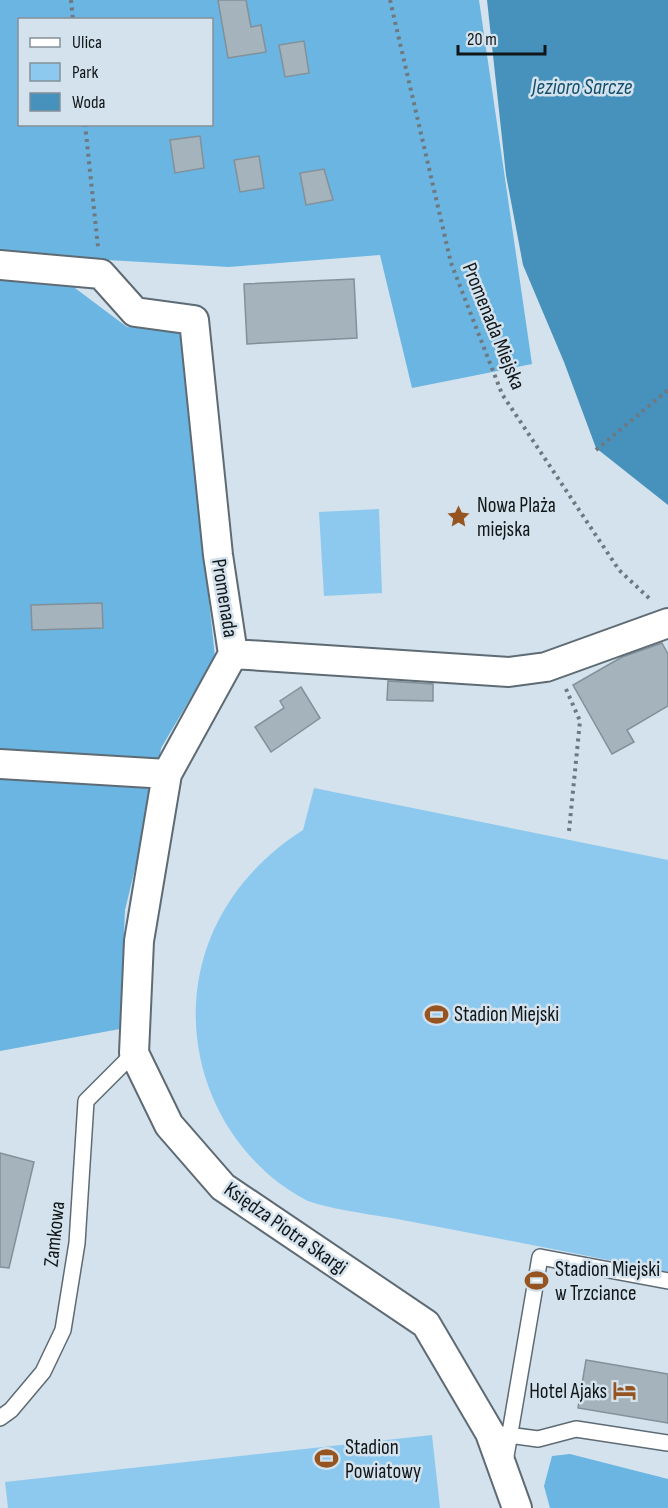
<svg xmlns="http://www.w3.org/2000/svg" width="668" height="1508" viewBox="0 0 668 1508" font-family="'Sofia Sans Condensed',sans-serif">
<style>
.green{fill:#8dc9ee}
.forest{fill:#6ab5e1;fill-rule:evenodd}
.water{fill:#4692bc}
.building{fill:#a4b3bc;stroke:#829099;stroke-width:1.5}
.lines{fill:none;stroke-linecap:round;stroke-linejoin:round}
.service-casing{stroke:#5e6b74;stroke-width:18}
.minor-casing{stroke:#5e6b74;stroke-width:32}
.path{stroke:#6e787e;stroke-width:4;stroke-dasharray:3 4.5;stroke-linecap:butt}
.service{stroke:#fff;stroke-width:15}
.minor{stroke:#fff;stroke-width:28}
.labels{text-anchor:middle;stroke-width:5;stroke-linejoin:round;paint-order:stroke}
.street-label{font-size:21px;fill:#111619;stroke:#d3e2ec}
.poi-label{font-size:21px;fill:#111619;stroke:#d3e2ec;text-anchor:start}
.water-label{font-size:22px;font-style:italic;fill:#134e6c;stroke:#d3e2ec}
</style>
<rect width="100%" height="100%" fill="#d3e2ec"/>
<path class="green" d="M379,509L382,593L324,596L319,512Z
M314,788L668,860V1272C578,1254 487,1236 397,1219C376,1215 320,1208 304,1199C234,1161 192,1083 196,1004C200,929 242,869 303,830Z
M432,1435L440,1508H8L5,1482Z"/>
<path class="forest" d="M0,0H479L532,364L412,388L380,255L229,267L90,259L75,288L127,327L180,330L215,657L161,748L155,786L125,910L120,1029L0,1051ZM20,20H212V124H20Z
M570,1454L668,1479V1508H550L544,1486L552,1456Z"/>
<path class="water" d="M487,0H668V505L596,448L564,362L523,265L506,175Z"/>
<path class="building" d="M218,0H246L251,27L261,25L266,52L228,58Z
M304,41L309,73L285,77L279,45Z
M200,136L204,168L175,173L170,140Z
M259,156L264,188L240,192L234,160Z
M324,169L333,200L306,205L300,173Z
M354,279L357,338L247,344L244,284Z
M102,603L103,628L32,630L31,605Z
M662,643L668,654V706L627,730L634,742L612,754L573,685L622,657Z
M388,681L433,684V701L387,700Z
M301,687L320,718L271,752L255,727L284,708L280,701Z
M0,1153L34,1162L9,1268L0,1267Z
M586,1360L668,1374V1423L578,1408Z"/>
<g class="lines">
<defs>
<path id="service" d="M0,1418L11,1410L43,1372L63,1330L77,1243L86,1101L134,1053
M501,1434L538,1439L576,1429L668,1443
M505,1462L540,1257L668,1281"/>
<path id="minor" d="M0,265L101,274L135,312L194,320L218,555L233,654L509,672L546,667L668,623
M0,764L167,774L233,654
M167,774L139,941L134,1053L169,1125L223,1187L426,1324L490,1433L517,1508"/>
</defs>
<use href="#service" class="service-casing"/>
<use href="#minor" class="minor-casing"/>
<path class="path" d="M71,0L73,20
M390,0L451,263L502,394L619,570L651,600
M85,124L98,247
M596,450L668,390
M566,689L580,721L569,831"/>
<use href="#service" class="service"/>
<use href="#minor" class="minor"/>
</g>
<defs>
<symbol id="sight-bare" viewBox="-9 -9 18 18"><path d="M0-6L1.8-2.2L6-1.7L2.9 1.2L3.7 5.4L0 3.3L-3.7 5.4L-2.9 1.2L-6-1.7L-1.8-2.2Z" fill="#965520" stroke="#d3e2ec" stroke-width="2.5" paint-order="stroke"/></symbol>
<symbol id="stadium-bare" viewBox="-9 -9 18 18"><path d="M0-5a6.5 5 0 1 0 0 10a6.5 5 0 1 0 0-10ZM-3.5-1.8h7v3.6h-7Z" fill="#965520" stroke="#d3e2ec" stroke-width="2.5" paint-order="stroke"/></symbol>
<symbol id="hotel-bare" viewBox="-9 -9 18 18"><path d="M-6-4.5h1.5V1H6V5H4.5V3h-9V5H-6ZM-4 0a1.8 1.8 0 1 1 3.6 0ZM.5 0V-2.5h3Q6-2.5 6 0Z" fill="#965520" stroke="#d3e2ec" stroke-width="2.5" paint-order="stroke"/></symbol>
</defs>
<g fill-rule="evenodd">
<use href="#sight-bare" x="442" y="500" width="33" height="33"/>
<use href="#stadium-bare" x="420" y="998" width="33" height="33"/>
<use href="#stadium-bare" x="520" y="1264" width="33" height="33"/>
<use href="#hotel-bare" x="608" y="1374" width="33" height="33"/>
<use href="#stadium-bare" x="310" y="1442" width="33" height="33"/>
</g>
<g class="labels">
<g class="street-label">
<text transform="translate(494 326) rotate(68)" y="7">Promenada Miejska</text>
<text transform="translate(225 598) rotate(81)" y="7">Promenada</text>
<text transform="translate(286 1228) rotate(35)" y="7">Księdza Piotra Skargi</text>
<text transform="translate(54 1234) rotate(-84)" y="7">Zamkowa</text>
</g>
<g class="poi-label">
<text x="477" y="512">Nowa Plaża<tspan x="477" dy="24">miejska</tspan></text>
<text x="454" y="1021">Stadion Miejski</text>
<text x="555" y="1276">Stadion Miejski<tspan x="555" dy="24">w Trzciance</tspan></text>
<text x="607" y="1398" text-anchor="end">Hotel Ajaks</text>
<text x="345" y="1454">Stadion<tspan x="345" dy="24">Powiatowy</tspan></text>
</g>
<g class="water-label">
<text x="582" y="94">Jezioro Sarcze</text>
</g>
</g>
<rect x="18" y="18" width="195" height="108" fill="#d3e2ec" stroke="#859098" stroke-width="1.5"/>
<rect x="30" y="38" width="30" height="9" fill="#ffffff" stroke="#859098" stroke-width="1.5"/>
<text x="72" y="48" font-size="18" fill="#111619">Ulica</text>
<rect x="30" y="63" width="30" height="18" fill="#8dc9ee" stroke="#859098" stroke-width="1.5"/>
<text x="72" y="78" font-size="18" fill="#111619">Park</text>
<rect x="30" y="93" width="30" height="18" fill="#4692bc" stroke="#859098" stroke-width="1.5"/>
<text x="72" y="108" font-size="18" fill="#111619">Woda</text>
<path d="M458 45v9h87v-9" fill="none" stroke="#111619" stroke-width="3"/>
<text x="467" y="45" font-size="18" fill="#111619" stroke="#d3e2ec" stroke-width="4.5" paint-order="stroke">20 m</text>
</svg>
